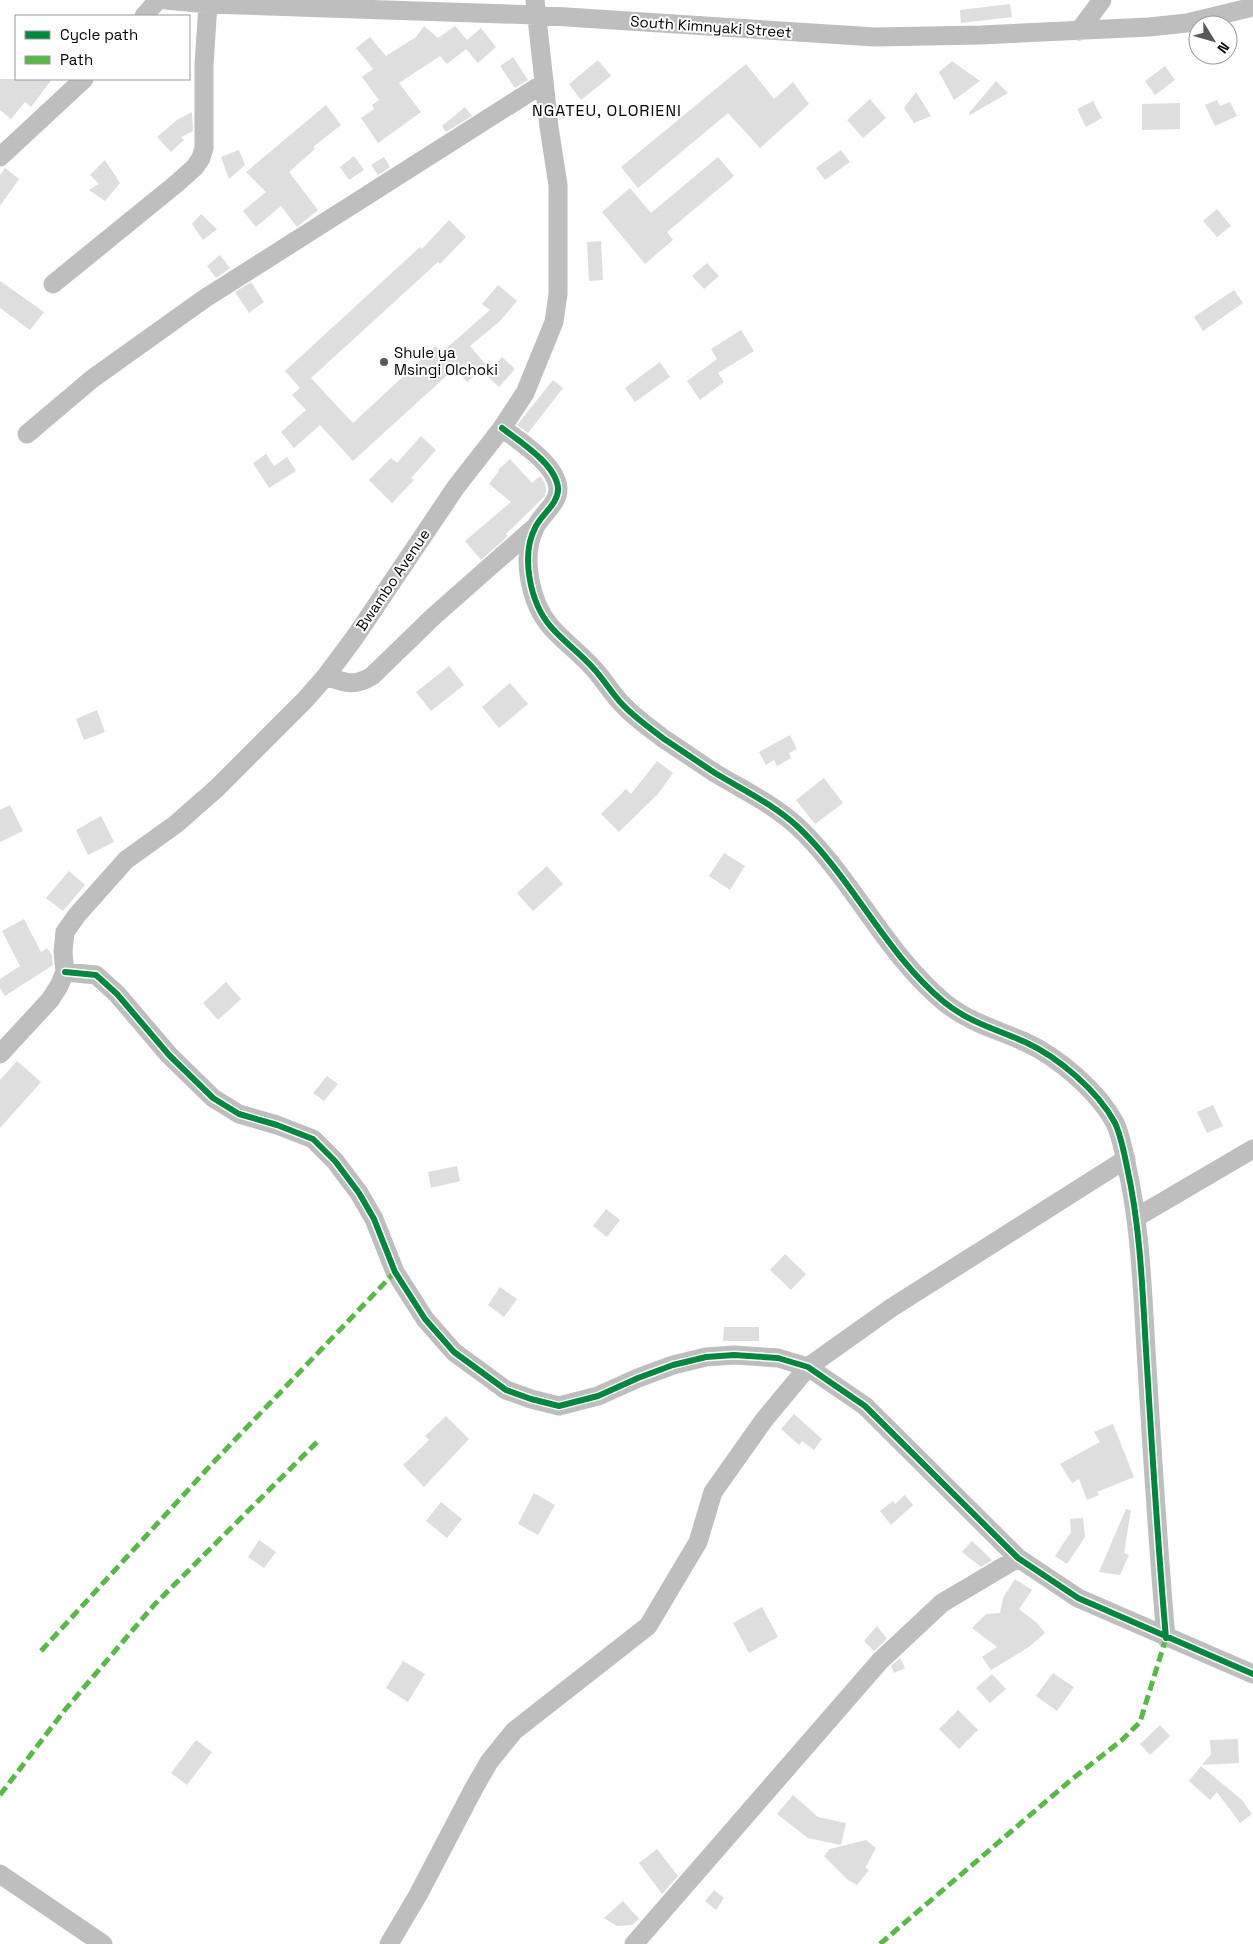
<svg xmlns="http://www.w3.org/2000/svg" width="1253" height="1944" viewBox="0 0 1253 1944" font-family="'Space Grotesk',sans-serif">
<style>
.building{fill:#dedede}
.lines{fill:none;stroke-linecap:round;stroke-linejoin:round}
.street{stroke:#bebebe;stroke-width:19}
.quiet{stroke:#58b947;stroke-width:5;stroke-dasharray:10 5;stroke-linecap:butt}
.cycleway-casing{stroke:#fff;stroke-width:9}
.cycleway{stroke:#00873e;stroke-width:6}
.poi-dot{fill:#595959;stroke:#fff;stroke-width:2}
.labels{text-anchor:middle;stroke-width:4;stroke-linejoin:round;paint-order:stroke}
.street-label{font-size:15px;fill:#000;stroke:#fff}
.poi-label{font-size:15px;fill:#000;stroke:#fff;text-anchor:start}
.neighbourhood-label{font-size:16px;letter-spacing:1px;fill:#000;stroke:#fff}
</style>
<rect width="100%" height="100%" fill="#fff"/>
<path class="building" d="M1010,4L1012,17L961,23L960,10Z
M424,26L438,38L455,26L467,40L481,28L496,47L478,63L466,49L447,64L440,56L399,83L421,112L378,143L361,118L374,109L372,105L379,100L362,77L373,69L356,48L370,37L386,56L416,37Z
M513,57L528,80L515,88L500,66Z
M598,60L611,76L581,100L569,84Z
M952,61L980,81L954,100L939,72Z
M746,64L774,99L793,82L809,104L760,148L728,113L638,188L621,167Z
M1165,66L1175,80L1155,95L1145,81Z
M0,79H52L31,107L25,102L11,119L0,110Z
M996,81L1008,93L970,115L969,113Z
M916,92L931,116L914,123L904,108Z
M870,99L886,118L863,138L847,120Z
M1217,100L1220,106L1230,102L1237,116L1215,126L1205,105Z
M1093,101L1102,118L1086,127L1077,109Z
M1180,103V129L1142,130V104Z
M326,105L341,125L313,147L315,149L289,172L318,210L297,227L281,206L256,227L243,211L266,192L246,172Z
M465,107L472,116L446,132L442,126Z
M192,112L193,131L181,137L184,140L171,152L157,137L177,120Z
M239,150L245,165L229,179L221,157Z
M841,150L850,162L825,180L816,168Z
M354,156L364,170L349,180L340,167Z
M384,157L390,167L378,175L371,165Z
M718,157L734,176L667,232L673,240L645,264L602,212L630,188L651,213Z
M105,160L120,183L105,201L89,190L99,184L90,175Z
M5,168L19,179L0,206V175Z
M1217,209L1231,226L1217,237L1203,221Z
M201,214L217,229L203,240L192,224Z
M449,220L466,237L440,264L438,262L311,378L353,423L436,346L442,352L490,310L482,304L498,285L517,301L499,322L470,346L486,365L467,382L455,368L353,461L320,425L294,448L281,432L306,410L292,395L300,388L285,371L420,247L422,249Z
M601,241L603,280L589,281L587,242Z
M220,255L230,268L216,278L207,266Z
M707,263L719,276L704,289L692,276Z
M0,281L44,312L30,330L0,308Z
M251,282L264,302L249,313L235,292Z
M1234,290L1243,303L1203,331L1194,317Z
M741,330L754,351L718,373L724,382L700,400L687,381L717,359L711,349Z
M502,357L515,369L499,387L486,375Z
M660,362L670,377L635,402L625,388Z
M553,380L563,388L528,433L517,425Z
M421,436L436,450L411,478L414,480L392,503L369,480L391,458L397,463Z
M266,454L274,466L287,457L296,471L269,488L253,463Z
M510,459L532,483L540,476L545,483L546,491L545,496L506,534L508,536L481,560L465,541L511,502L489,484L499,471L498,470Z
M449,666L464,685L431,711L416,692Z
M510,683L528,704L499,728L482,707Z
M97,710L105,732L84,740L76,719Z
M790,735L797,749L789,753L791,758L777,766L774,760L766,765L759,752Z
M657,761L673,773L658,794L619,832L601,814L626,789L631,794Z
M824,778L843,803L815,824L796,800Z
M10,805L23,831L0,842V810Z
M101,816L114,842L88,855L76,830Z
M724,853L745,866L730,890L709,876Z
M547,866L563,884L533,911L517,893Z
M69,871L85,885L63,911L46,898Z
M24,919L41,952L47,948L52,955L53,965L5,996L0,988V979L20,966L2,931Z
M226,982L241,999L218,1020L203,1003Z
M17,1061L41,1082L0,1128V1080Z
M327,1076L338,1084L324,1101L313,1093Z
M1213,1105L1223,1126L1207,1133L1197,1112Z
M457,1166L460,1181L431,1188L428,1172Z
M606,1209L620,1220L607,1237L593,1226Z
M785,1254L806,1274L791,1290L770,1270Z
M500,1287L517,1299L504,1317L488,1305Z
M724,1327H759V1341H723Z
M794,1414L822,1439L814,1450L802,1441L799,1445L781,1429Z
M446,1416L469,1439L424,1487L403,1465L429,1440L425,1436Z
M1113,1424L1134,1477L1097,1492L1099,1495L1087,1500L1079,1479L1072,1483L1060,1464L1100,1442L1094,1432Z
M534,1493L555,1505L538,1535L518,1524Z
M905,1495L913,1505L891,1525L880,1511L893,1501L895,1504Z
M441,1502L462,1519L447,1538L426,1521Z
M1126,1509L1131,1510L1124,1553L1129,1555L1120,1575L1099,1572Z
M1083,1518L1085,1537L1067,1564L1055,1556L1071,1532L1070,1519Z
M259,1540L276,1552L264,1568L248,1557Z
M972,1541L992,1560L991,1561L981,1567L962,1552Z
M1015,1579L1032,1590L1019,1609L1037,1623L1045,1633L1029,1647L991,1670L982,1657L997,1647L972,1628L986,1614L1000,1613L1003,1598Z
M762,1607L778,1637L749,1653L733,1623Z
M877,1626L887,1639L874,1651L864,1641Z
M900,1658L905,1668L894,1673L891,1666Z
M403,1661L425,1674L408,1702L386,1688Z
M1053,1673L1074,1687L1057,1711L1036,1696Z
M992,1674L1006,1689L990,1703L976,1688Z
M958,1710L978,1730L959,1749L939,1729Z
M1160,1725L1170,1736L1150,1755L1140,1744Z
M1238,1739L1239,1763L1202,1765L1211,1754L1210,1740Z
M196,1740L212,1752L187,1785L171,1773Z
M1201,1766L1242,1800L1252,1814L1240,1823L1217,1792L1210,1800L1189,1781Z
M793,1795L818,1817L846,1823L841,1845L808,1838L777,1814Z
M866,1840L876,1848L865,1868L869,1870L857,1885L848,1880L824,1856L830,1849Z
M657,1849L678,1876L662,1894L639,1863Z
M714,1890L724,1898L716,1910L705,1901Z
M623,1901L639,1919L632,1925L617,1926L604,1918Z"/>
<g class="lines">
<path class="street" d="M166,0L208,4L536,15L875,37L981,35L1149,27L1187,23L1253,7
M144,16L158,0
M1079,31L1102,0
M0,157L84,79
M53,284L176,184L195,167L201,158L204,148V65L208,4
M502,428C519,441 556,464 558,488C559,503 542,514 536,526C520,555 530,603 551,627C564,642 581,654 594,669C605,681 612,694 623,705C635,718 650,728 664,739C681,750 698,762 715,773C743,790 773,804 798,827C853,879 885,953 944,1002C970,1023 996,1029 1025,1042C1058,1057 1098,1091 1115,1123C1121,1136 1124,1152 1127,1167C1139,1221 1142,1278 1145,1333C1151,1435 1157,1536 1166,1638
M27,434L92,379L204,299L544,83
M326,676C345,683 354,687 372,676L434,616L536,526
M65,972L96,975L117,994L169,1055L213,1098L239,1114L277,1125L313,1139L335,1161L359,1193L374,1219L395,1272L425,1319L454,1352L506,1390L531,1399L559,1406L598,1396L638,1378L673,1365L706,1357L734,1355L778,1358L808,1367L865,1406L1018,1558L1078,1598L1253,1674
M0,1054L50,1000L59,986L65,972L63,952L65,932L77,915L126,860L176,824L217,788L305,700L326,676L355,637L456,487L502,428L525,393L554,322L558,294V185L549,127L535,0
M1137,1217L1253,1149
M0,1874L103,1944
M389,1944L418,1895L474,1788L489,1762L514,1731L648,1626L698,1542L713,1492L764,1420L808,1367L891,1308L1126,1159
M634,1944L880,1661L942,1603L1018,1558"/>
<path class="quiet" d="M41,1651L210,1466L395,1272
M0,1795L64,1711L154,1605L319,1440
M880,1944L1071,1780L1122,1740L1140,1722L1166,1638"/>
<defs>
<path id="cycleway" d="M502,428C519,441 556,464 558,488C559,503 542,514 536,526C520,555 530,603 551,627C564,642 581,654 594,669C605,681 612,694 623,705C635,718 650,728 664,739C681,750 698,762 715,773C743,790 773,804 798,827C853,879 885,953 944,1002C970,1023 996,1029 1025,1042C1058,1057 1098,1091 1115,1123C1121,1136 1124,1152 1127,1167C1139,1221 1142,1278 1145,1333C1151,1435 1157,1536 1166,1638
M65,972L96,975L117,994L169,1055L213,1098L239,1114L277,1125L313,1139L335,1161L359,1193L374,1219L395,1272L425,1319L454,1352L506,1390L531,1399L559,1406L598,1396L638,1378L673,1365L706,1357L734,1355L778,1358L808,1367L865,1406L1018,1558L1078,1598L1253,1674"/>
</defs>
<use href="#cycleway" class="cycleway-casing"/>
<use href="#cycleway" class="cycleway"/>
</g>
<circle class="poi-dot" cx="384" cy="362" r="5"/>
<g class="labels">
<g class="street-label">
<text transform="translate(711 27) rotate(4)" y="5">South Kimnyaki Street</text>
<text transform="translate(393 580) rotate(-56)" y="5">Bwambo Avenue</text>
</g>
<g class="poi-label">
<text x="394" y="358">Shule ya<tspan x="394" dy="17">Msingi Olchoki</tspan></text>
</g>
<g class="neighbourhood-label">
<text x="607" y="116">NGATEU, OLORIENI</text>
</g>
</g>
<rect x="15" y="15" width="175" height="65" fill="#ffffff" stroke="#999999"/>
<rect x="25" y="31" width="25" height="8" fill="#00873e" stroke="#999999"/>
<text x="60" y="40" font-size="15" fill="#000000">Cycle path</text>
<rect x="25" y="56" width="25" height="8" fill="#58b947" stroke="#999999"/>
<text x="60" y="65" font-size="15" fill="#000000">Path</text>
<g transform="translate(1213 40) rotate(127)"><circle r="24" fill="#ffffff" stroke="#999999"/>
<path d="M0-4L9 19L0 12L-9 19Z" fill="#595959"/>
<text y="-8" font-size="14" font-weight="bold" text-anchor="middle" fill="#000000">N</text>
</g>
</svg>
